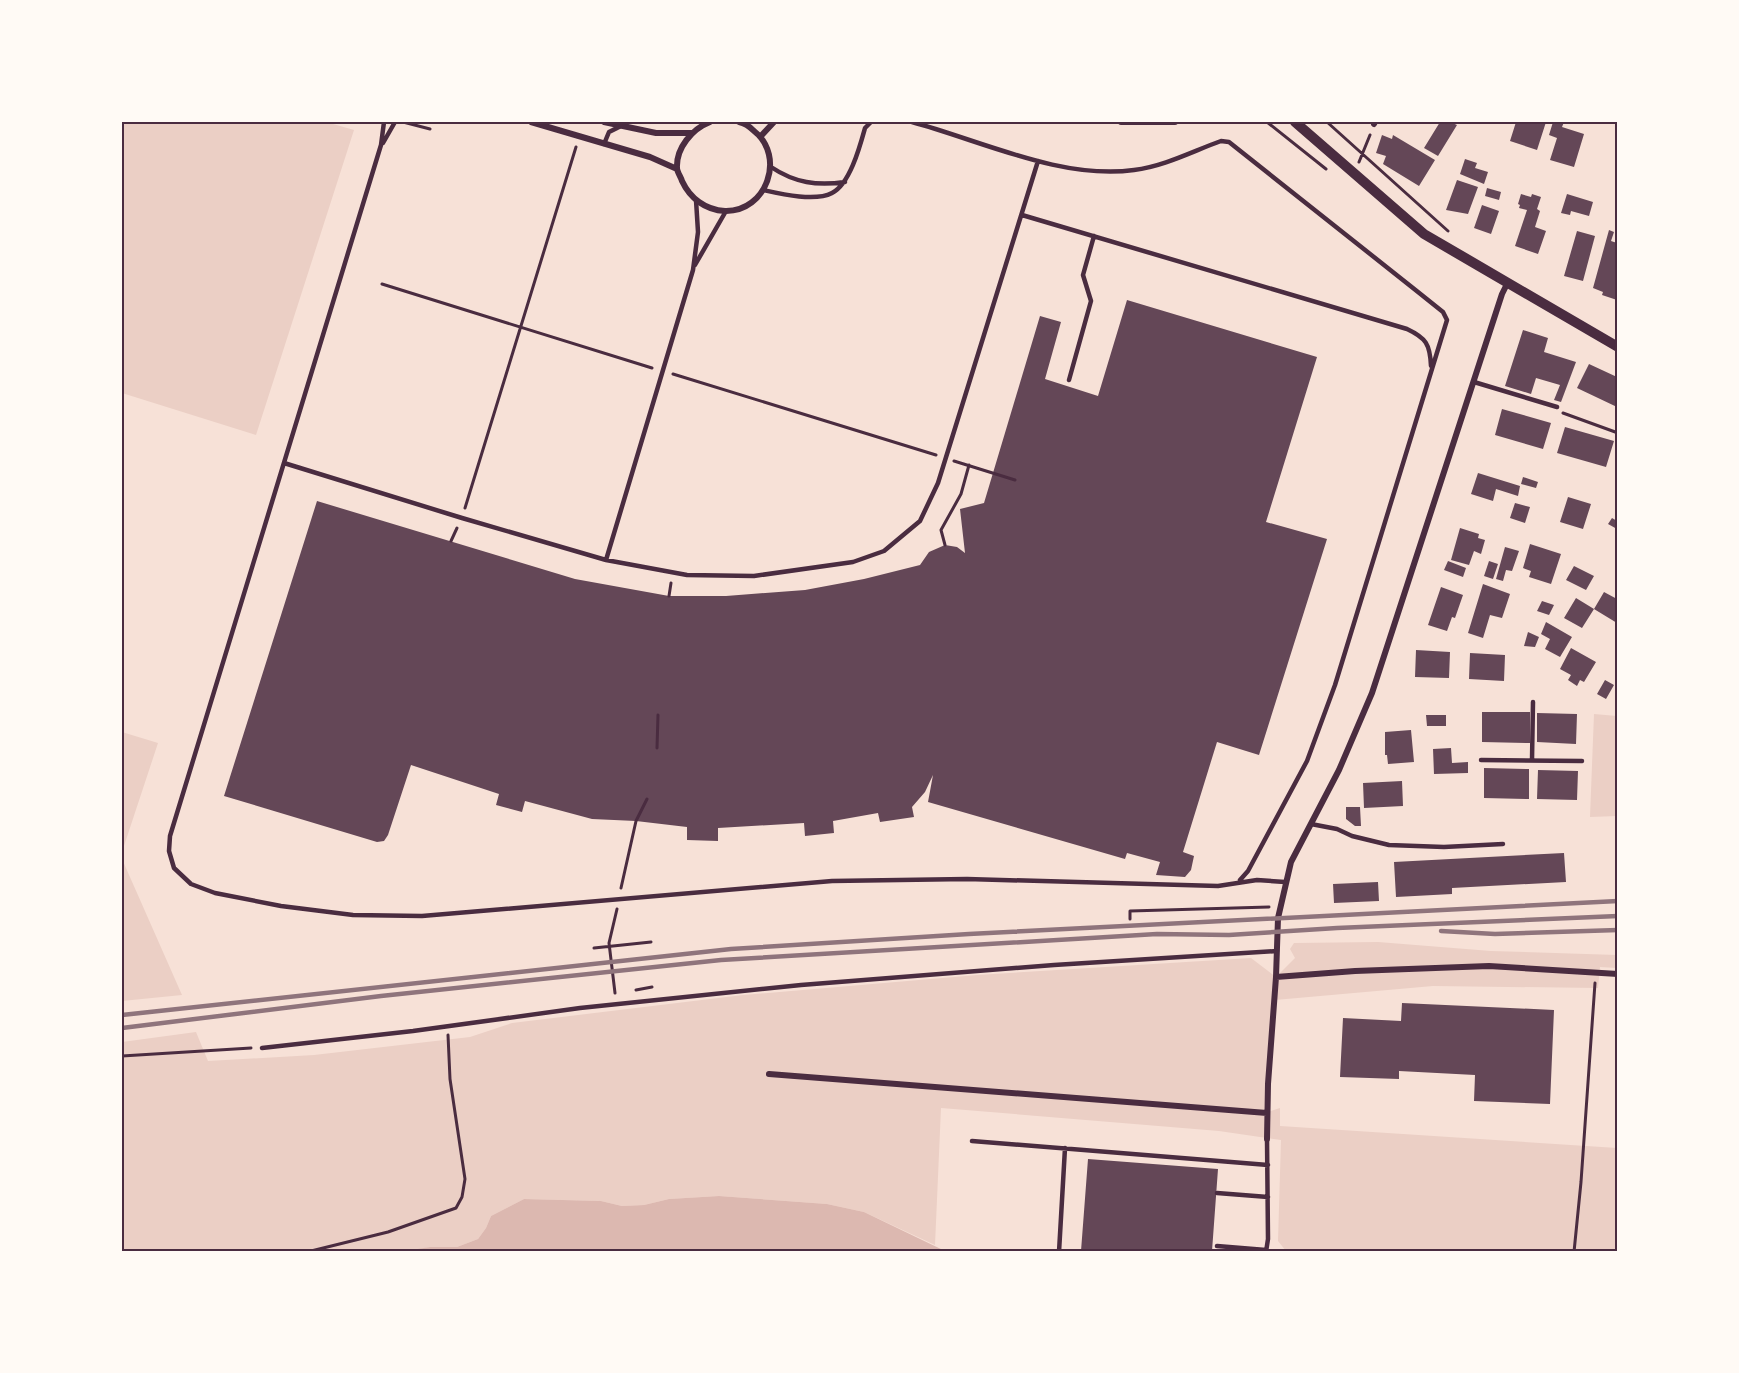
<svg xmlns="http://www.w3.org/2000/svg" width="1739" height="1373" viewBox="0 0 1739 1373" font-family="'Zilla Slab',serif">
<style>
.green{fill:#ebcfc5}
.water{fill:#dcb8b0}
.building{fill:#644757}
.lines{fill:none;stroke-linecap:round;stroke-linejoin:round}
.path{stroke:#4a2c40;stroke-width:3}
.service{stroke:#4a2c40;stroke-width:4.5}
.minor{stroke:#4a2c40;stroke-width:6}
.tertiary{stroke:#4a2c40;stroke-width:10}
.rail{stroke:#8f747c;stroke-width:4.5}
.neatline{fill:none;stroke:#4a2c40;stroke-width:2}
</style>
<rect width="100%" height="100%" fill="#f7e1d7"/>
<path class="green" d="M122,122H326L354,130L256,435L122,393Z
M1594,714L1617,716V816L1590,817Z
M122,732L158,743L122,852Z
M122,859L182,995L122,1001Z
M1378,942L1491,951L1617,955V968L1600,967L1598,988L1433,986L1275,1000L1268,1112L1280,1108V1126L1617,1148V1251H1286L1278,1241L1281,1140L1219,1131L941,1108L935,1245L864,1212L827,1204L719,1196L669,1199L644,1205L622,1206L601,1201L524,1199L491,1216L486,1228L478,1239L457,1247H430L405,1252L122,1251V1042L196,1032L208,1061L314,1055L470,1037L512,1023L743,995L977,975L1251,958L1276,977L1295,958L1290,949L1294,943Z"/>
<path class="water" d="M719,1196L827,1204L864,1212L945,1251H405L430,1247H457L478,1239L486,1228L491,1216L524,1199L601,1201L622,1206L644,1205L669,1199Z"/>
<path class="building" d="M1440,122H1450L1457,125L1438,156L1424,148Z
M1516,122H1546L1537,150L1510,141Z
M1553,122H1564L1562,127L1584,134L1574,167L1550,160L1557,138L1549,135Z
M1382,135L1392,139L1393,135L1435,160L1419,186L1383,164L1386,156L1376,153Z
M1465,159L1477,163L1475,168L1488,172L1484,184L1460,174Z
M1457,180L1478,187L1468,214L1446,210Z
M1487,188L1501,192L1499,200L1485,196Z
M1521,194L1531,197L1532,194L1541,197L1537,209L1540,211L1535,227L1546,231L1538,254L1515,246L1527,210L1519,208L1520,205L1518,204Z
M1567,194L1593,202L1589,216L1571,211L1570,215L1561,213Z
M1482,205L1499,211L1491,234L1474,228Z
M1609,230L1614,232L1611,241L1617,243L1615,252H1617V300L1602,295L1603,292L1593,288Z
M1577,231L1595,236L1583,281L1564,276Z
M1127,300L1317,357L1266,522L1327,539L1259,755L1217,742L1183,852L1194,856L1191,870L1185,877L1156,875L1160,862L1127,853L1125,859L928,802L933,775L925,792L912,807L914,817L880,822L878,813L833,821L834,833L805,836L804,823L718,828V841L687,840V827L636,821L592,819L525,801L522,812L496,805L499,794L411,765L388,835L384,841L377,842L224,796L317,501L575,579L669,596H726L805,590L864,579L920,565L929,552L945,545L957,547L965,553L960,509L984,503L1040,316L1061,322L1045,379L1098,396Z
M1523,330L1548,338L1544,352L1576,362L1561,402L1554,400L1560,385L1536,378L1531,394L1505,386Z
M1589,364L1617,377V407L1577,388Z
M1502,409L1551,423L1543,449L1495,435Z
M1565,427L1614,441L1606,467L1557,453Z
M1478,473L1520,486L1518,496L1496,489L1493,501L1471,494Z
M1523,477L1538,482L1536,488L1521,484Z
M1568,497L1591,504L1583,529L1560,522Z
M1515,503L1530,507L1525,523L1510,518Z
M1612,518L1617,521V529L1608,524Z
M1460,528L1479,534L1478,538L1485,540L1481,554L1474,551L1469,565L1451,560Z
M1530,544L1561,554L1551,584L1529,577L1531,571L1523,568Z
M1505,547L1519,551L1512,571L1506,570L1503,581L1496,579Z
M1448,561L1466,568L1463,577L1444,570Z
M1489,561L1498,564L1493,579L1484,576Z
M1574,566L1594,576L1586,590L1566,580Z
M1483,584L1510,594L1502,618L1490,615L1483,638L1468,633Z
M1441,587L1463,595L1455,618L1452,617L1447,631L1428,625Z
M1604,592L1617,599V623L1594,609Z
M1576,598L1594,609L1582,628L1564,618Z
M1542,601L1554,605L1549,615L1537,611Z
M1546,622L1572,637L1560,657L1545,649L1550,639L1541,634Z
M1528,632L1539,637L1535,647L1524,646Z
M1571,648L1596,662L1584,682L1580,680L1577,686L1568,680L1571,675L1560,669Z
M1416,650L1450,652L1449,678L1415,677Z
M1470,653L1505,655L1504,681L1469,679Z
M1605,680L1614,685L1606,699L1597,694Z
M1482,712H1530V743L1482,742Z
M1537,713L1577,714L1576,744L1537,742Z
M1426,715H1446V726H1427Z
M1411,730L1414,762L1388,764L1387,755H1385V732Z
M1451,748L1452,763L1468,762V773L1434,774L1433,749Z
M1484,768L1529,769V799L1484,798Z
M1538,770L1578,771L1577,800L1537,799Z
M1402,781L1403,806L1364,808L1363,783Z
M1346,807H1360L1361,826H1355L1346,819Z
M1564,853L1566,882L1452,888V894L1396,897L1394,862Z
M1378,882L1379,901L1334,903L1333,884Z
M1402,1003L1554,1010L1550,1104L1474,1101L1475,1075L1399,1071V1079L1340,1077L1343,1018L1401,1021Z
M1088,1159L1218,1169L1212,1251H1081Z"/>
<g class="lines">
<path class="path" d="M403,122L430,129
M1267,122L1326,169
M1327,122L1448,231
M1359,162L1370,135
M382,284L652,368
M673,374L936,455
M1563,413L1618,433
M954,461L1015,480
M465,508L576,147
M451,541L457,528
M945,545L941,530L961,494L969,465
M669,596L671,583
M657,748L658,715
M621,888L636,821L647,799
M1130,919V911L1269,907
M594,948L651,942
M636,990L652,987
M615,993L609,943L617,909
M122,1056L251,1048
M307,1252L388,1232L456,1208L462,1197L465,1179L450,1079L448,1035
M1574,1252L1581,1182L1595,983"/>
<path class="service" d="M384,122L381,145L170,836L169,851L174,868L191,884L215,893L281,906L353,915L422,916L832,881L967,879L1218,886L1257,880L1285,882
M912,122C982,141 1062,180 1134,170C1165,166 1193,151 1221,141L1229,142L1418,292L1443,312L1447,320L1335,685L1307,761L1248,871L1240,880
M383,143L395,122
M604,144L609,132L621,126
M771,167C795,183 817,186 845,182
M763,190C781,194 815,202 832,193C850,184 860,146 865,128L871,122
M1022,215L1407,329C1426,338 1430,344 1431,366
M695,265L726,211
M1069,380L1091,301L1083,275L1094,236
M1474,382L1557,407
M284,463L462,518L606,560L687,575L754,576L853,562L884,551L920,521L938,483L1038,161
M606,560L693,270L698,232L696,200
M1481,760L1582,761
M1532,760L1533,702
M1311,824L1337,829L1352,836L1389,845L1444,847L1503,844
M262,1048L413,1031L580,1008L801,985L1054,965L1277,951
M972,1141L1268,1165
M1217,1193L1268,1197
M1217,1246L1266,1250
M1059,1252L1065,1148
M1266,1252L1268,1239L1267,1139"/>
<path class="minor" d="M531,122L650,157L677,169
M604,122L656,133H691
M710,122C692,129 676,148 677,168C677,172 681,177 682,181C690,198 705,210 725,211C767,212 786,156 754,131C749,126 745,123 739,122
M1121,122H1175
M1374,124L1375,122
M761,136L774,122
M1276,977L1278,918L1291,862L1339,770L1372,693L1502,294L1507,284
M769,1074L1267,1113
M1267,1139L1268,1084L1276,977L1355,971L1489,966L1618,974"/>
<path class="tertiary" d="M1295,122L1424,234L1618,347"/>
<path class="rail" d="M1441,931L1495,934L1618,930
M122,1015L731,949L969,934L1618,901
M122,1028L381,996L721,960L1157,934L1229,935L1337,928L1618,916"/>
</g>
<rect width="1739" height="1373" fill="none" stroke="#fffaf5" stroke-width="246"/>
<rect x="123" y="123" width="1493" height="1127" class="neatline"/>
</svg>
